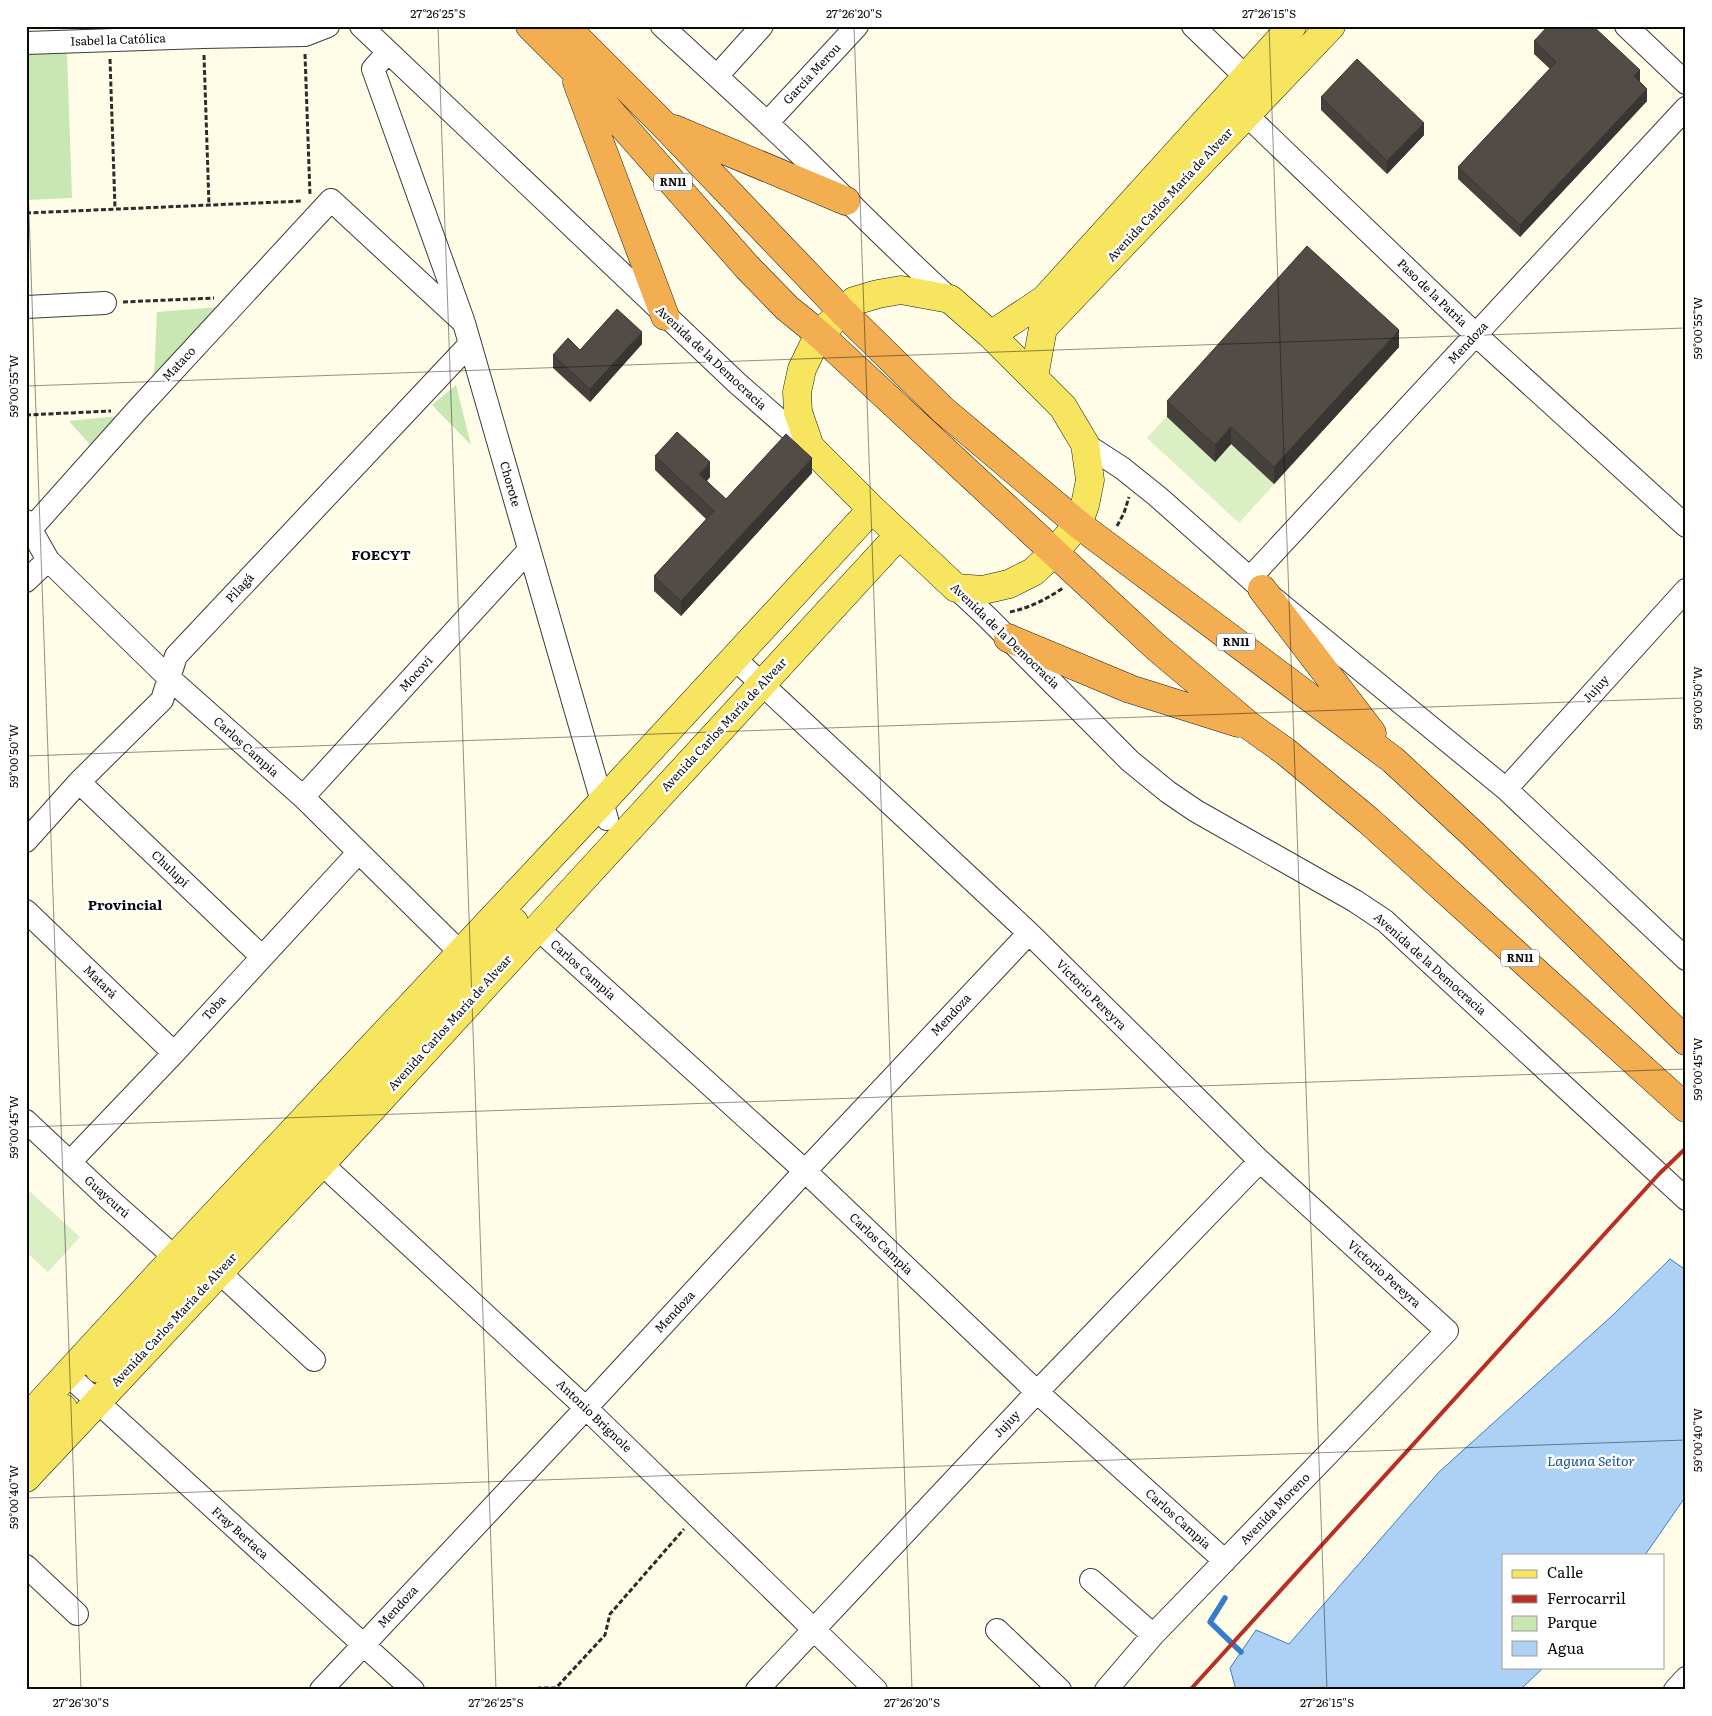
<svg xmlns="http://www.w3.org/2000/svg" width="1712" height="1716" viewBox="0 0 1712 1716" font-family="Literata,serif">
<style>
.green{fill:#c8e7b3}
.pitch{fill:#dbefc4}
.water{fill:#add1f5;stroke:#357dcb}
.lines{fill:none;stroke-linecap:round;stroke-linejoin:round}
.stream{stroke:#357dcb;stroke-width:5.5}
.minor-casing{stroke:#3d3d3d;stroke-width:24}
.major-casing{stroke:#1b1b1b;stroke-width:29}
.highway-casing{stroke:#1b1b1b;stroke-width:29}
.path{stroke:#2c2c2c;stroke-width:3;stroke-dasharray:5 2.5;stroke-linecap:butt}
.minor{stroke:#fff;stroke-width:22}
.major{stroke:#f7e45f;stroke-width:28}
.highway{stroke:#f3ae51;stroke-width:28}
.rail{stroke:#b72f25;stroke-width:4}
.wall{fill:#47413d}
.shaded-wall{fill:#393532}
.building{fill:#524c47;stroke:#393532}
.ticks{fill:none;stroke:#0a0a0a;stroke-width:1;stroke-opacity:0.45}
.labels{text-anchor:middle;stroke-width:5;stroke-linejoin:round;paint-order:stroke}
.shield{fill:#fff;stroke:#545454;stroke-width:1}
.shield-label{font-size:11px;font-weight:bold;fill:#0a0a0a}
.street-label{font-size:12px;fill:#0a0a0a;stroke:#fff}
.neighbourhood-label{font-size:14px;font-weight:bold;fill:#0a0a0a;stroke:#fff}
.water-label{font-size:14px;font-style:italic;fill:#165098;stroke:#fff}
.neatline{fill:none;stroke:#0a0a0a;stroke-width:2}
.ticks-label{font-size:12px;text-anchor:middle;fill:#0a0a0a}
</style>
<rect width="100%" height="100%" fill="#fffde7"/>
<path class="green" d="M67,53L72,198L26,200V54Z
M219,307L154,377L157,312Z
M456,385L471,445L432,405Z
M118,416L93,448L69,421Z"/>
<path class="pitch" d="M1307,263L1399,347L1239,523L1147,438Z
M26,1188L80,1237L48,1272L26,1252Z"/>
<path class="water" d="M1670,1259L1686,1270V1496L1645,1555H1503V1667H1544L1520,1690H1236L1230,1668L1256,1630L1289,1644L1439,1472L1614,1314Z"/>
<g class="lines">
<path class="stream" d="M1225,1598L1210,1622L1241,1652"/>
<defs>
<path id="minor" d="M361,26L737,383L810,447
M662,26C708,68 754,110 799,153C849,202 898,252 950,299
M1193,26L1246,77
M1626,26L1686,83
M26,43L203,37L305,35L328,26
M388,52L373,69L463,320
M717,76L762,26
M1234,103L1475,334L1686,526
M767,123L857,26
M26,307L105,303
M1085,444L1122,468L1157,496L1262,589L1506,789L1686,959
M26,521L48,560L169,678L303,797L473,965
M30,530L137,410L331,200L464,323L607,819
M1250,578L1686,108
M26,581L48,560
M956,588L987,617L1130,761L1168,792L1196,811L1355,901L1385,921L1686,1199
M735,659L1029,933L1260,1161L1447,1331L1153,1635L1106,1690
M79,782L261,956
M1506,789L1686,590
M303,797L529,550
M26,841L79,782L162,700L176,656L470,344
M26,911L174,1053
M537,928L805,1171L1037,1392L1225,1561
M26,1121L109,1199L188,1269
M309,1152L586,1408L876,1690
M70,1162L174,1053L358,853
M219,1272L314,1360
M68,1375L413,1690
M26,1566L77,1614
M1091,1580L1153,1635
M997,1630L1060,1690
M321,1690L586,1408L805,1171L1029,933
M757,1690L1037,1392L1260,1161
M1675,1690L1686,1678"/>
<path id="major" d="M901,290L950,299L991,335L1063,407L1085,444L1090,480L1085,505L1078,524L1054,553L1033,572L1009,584L983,590L956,588L872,509L810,447L798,412L797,392L802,369L819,334L854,301L878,294Z
M991,335L1045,299L1292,26
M1034,377L1043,328L1331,26
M99,1369L514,922
M26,1419L175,1257L601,803L872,509
M26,1447L63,1408
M26,1478L322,1163L899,535"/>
<path id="highway" d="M530,26L571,67L747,267L787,308L819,334L1156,647L1251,727L1286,752L1369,821L1686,1108
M565,26L663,124L843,312L943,410L1078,524L1393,760L1474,835L1686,1041
M577,82L665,316
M674,129L846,201
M1262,589L1372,733
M1008,638L1130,689L1238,723"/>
</defs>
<use href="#minor" class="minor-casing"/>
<use href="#major" class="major-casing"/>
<use href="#highway" class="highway-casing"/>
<path class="path" d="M305,54L310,195
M204,55L209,205
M110,59L115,208
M26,213L303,201
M123,302L214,298
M26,415L111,411
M1117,526L1124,513L1129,497
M1010,612C1029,608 1047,599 1063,588
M537,1690L539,1688H556L605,1635L610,1614L684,1529"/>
<use href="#minor" class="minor"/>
<use href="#major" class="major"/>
<use href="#highway" class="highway"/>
<path class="rail" d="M1190,1690L1659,1174L1686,1148"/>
</g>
<path class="wall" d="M1558,29L1640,82L1647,101L1520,237L1458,179V167L1550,69L1534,54V41Z
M1321,97L1424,135L1387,174L1321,110Z
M642,344L590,402L553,368V355L580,350Z
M1399,347L1274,484L1231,444L1215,462L1167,417V401Z
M655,456L710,477L707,481L726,499L812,473L681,616L654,591V576L706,519L655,470Z"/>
<path class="shaded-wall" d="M1640,70V83L1634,76Z
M1647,89V101L1520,237V225Z
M1424,123V135L1387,174V161Z
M1399,330V347L1274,484V467Z
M642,332V344L590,402V389Z
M1231,427V444L1215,462V445Z
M812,458V473L681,616V601Z
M710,462V477L699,489V474Z"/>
<path class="building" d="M1548,26H1555L1558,29L1560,26H1593L1640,70L1634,76L1647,89L1520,225L1458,167L1556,62L1534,41Z
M1357,59L1424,123L1387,161L1321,97Z
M1307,246L1399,330L1274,467L1231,427L1215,445L1167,401Z
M617,309L642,332L590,389L553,355L568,338L580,350Z
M677,432L710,462L699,474L726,499L786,434L812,458L681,601L654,576L714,511L655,456Z"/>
<path class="ticks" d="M438,26L496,1690M854,26L912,1690M1269,26L1327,1690M1684,26L1686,65M26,129L81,1690M26,386L1686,328M26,756L1686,698M26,1127L1686,1069M26,1498L1686,1440"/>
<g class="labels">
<g class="shield">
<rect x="654" y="173.5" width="38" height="17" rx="4"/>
<rect x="1217" y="633.5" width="38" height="17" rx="4"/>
<rect x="1501" y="949.5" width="38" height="17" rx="4"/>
</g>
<g class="shield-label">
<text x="673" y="186">RN11</text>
<text x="1236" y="646">RN11</text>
<text x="1520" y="962">RN11</text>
</g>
<g class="street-label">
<text transform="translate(118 40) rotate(-2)" y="4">Isabel la Católica</text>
<text transform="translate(812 74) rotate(-47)" y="4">García Merou</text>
<text transform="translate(1170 195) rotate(-47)" y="4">Avenida Carlos María de Alvear</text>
<text transform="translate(1432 293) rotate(44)" y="4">Paso de la Patria</text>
<text transform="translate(1468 343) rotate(-47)" y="4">Mendoza</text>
<text transform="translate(711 358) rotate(43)" y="4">Avenida de la Democracia</text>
<text transform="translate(179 364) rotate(-47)" y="4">Mataco</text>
<text transform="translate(510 484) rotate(74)" y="4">Chorote</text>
<text transform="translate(240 588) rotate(-47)" y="4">Pilagá</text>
<text transform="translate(1005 636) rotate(44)" y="4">Avenida de la Democracia</text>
<text transform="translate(416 674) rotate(-48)" y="4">Mocoví</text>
<text transform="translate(1596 689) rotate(-48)" y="4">Jujuy</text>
<text transform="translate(724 725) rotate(-47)" y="4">Avenida Carlos María de Alvear</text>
<text transform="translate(246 747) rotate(42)" y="4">Carlos Campia</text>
<text transform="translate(170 869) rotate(44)" y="4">Chulupí</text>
<text transform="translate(1430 964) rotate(42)" y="4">Avenida de la Democracia</text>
<text transform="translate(583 970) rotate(42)" y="4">Carlos Campia</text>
<text transform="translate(100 982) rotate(44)" y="4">Matará</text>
<text transform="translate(1091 995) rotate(45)" y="4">Victorio Pereyra</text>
<text transform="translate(214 1008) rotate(-48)" y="4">Toba</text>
<text transform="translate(951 1015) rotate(-47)" y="4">Mendoza</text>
<text transform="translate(450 1023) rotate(-48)" y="4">Avenida Carlos María de Alvear</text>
<text transform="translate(107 1197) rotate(42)" y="4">Guaycurú</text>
<text transform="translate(881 1244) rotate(44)" y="4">Carlos Campia</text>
<text transform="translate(1384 1274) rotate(42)" y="4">Victorio Pereyra</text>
<text transform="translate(675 1312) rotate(-47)" y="4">Mendoza</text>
<text transform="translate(174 1320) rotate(-47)" y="4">Avenida Carlos María de Alvear</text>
<text transform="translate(594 1416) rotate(44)" y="4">Antonio Brignole</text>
<text transform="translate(1007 1424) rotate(-47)" y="4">Jujuy</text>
<text transform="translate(1275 1509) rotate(-46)" y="4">Avenida Moreno</text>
<text transform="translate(1178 1519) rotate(42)" y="4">Carlos Campia</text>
<text transform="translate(240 1533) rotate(42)" y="4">Fray Bertaca</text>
<text transform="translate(398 1607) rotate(-47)" y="4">Mendoza</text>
</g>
<g class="neighbourhood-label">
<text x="381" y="560">FOECYT</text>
<text x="125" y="910">Provincial</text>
</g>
<g class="water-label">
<text x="1591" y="1466">Laguna Seitor</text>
</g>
</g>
<rect width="1712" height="1716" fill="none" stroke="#ffffff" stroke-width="55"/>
<rect x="1502" y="1554" width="162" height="115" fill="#ffffff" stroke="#9d9d9d"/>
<rect x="1512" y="1570" width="25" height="8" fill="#f7e45f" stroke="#9d9d9d"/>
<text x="1547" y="1578" font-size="15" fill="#0a0a0a">Calle</text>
<rect x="1512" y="1595" width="25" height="8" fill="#b72f25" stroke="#9d9d9d"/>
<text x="1547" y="1604" font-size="15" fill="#0a0a0a">Ferrocarril</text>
<rect x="1512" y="1616" width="25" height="15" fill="#c8e7b3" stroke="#9d9d9d"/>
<text x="1547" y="1628" font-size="15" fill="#0a0a0a">Parque</text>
<rect x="1512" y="1641" width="25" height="15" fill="#add1f5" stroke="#9d9d9d"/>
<text x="1547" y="1654" font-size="15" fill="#0a0a0a">Agua</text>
<rect x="28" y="28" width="1656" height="1660" class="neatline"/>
<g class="ticks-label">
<text x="438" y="18">27°26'25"S</text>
<text x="854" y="18">27°26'20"S</text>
<text x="1269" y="18">27°26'15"S</text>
<text transform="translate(1698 328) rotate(-90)" y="4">59°00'55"W</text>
<text transform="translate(14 386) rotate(-90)" y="4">59°00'55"W</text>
<text transform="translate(1698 698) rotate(-90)" y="4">59°00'50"W</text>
<text transform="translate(14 756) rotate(-90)" y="4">59°00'50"W</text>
<text transform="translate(1698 1069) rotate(-90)" y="4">59°00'45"W</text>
<text transform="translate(14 1127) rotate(-90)" y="4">59°00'45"W</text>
<text transform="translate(1698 1440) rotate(-90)" y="4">59°00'40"W</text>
<text transform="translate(14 1497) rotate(-90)" y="4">59°00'40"W</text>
<text x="81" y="1707">27°26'30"S</text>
<text x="496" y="1707">27°26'25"S</text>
<text x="912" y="1707">27°26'20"S</text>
<text x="1327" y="1707">27°26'15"S</text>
</g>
</svg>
